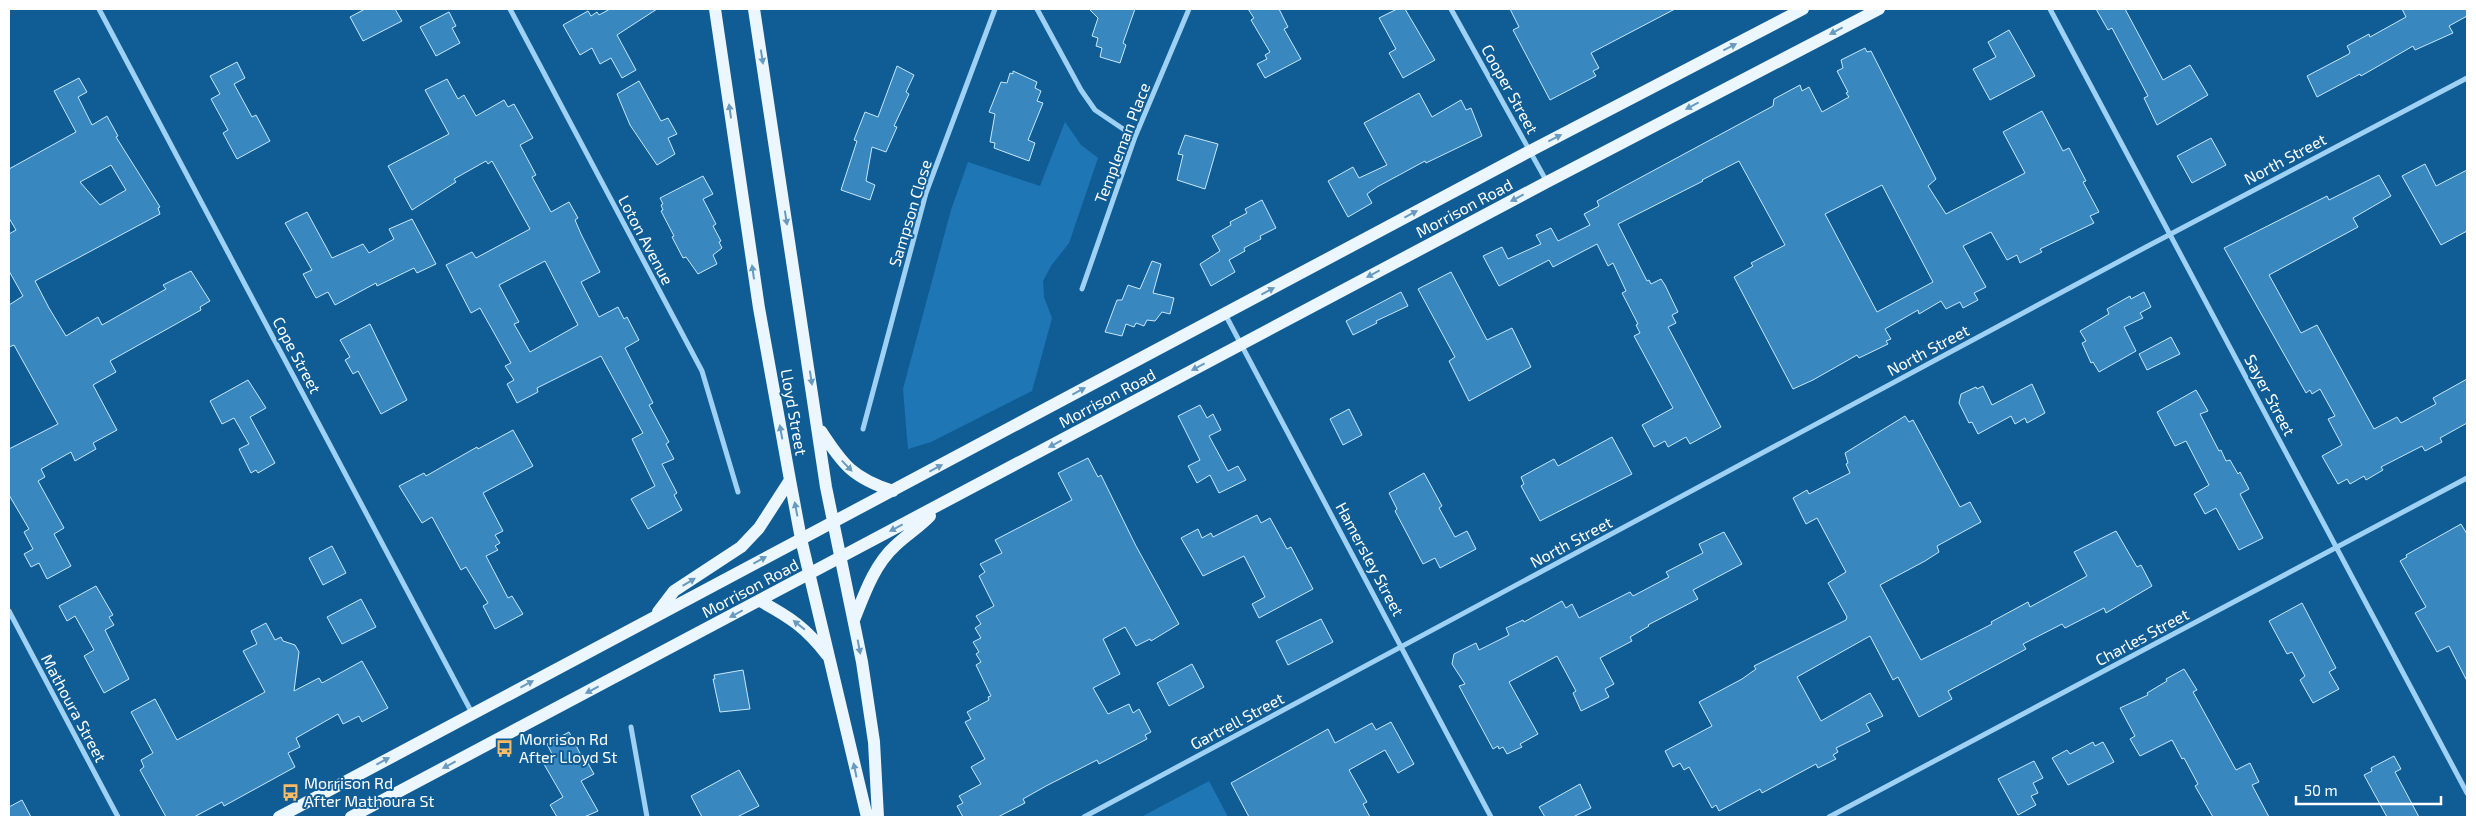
<svg xmlns="http://www.w3.org/2000/svg" width="2476" height="826" viewBox="0 0 2476 826" font-family="'Exo 2',sans-serif">
<style>
.green{fill:#1e77b4}
.building{fill:#3887bf;stroke:#c7e8fe;fill-rule:evenodd}
.lines{fill:none;stroke-linecap:round;stroke-linejoin:round}
.minor{stroke:#9fd1f4;stroke-width:5}
.primary{stroke:#ecf6ff;stroke-width:12}
.oneway{fill:#689ac0}
.labels{text-anchor:middle;stroke-width:4;stroke-linejoin:round;paint-order:stroke}
.street-label{font-size:16px;fill:#fff;stroke:#105d96}
.poi-label{font-size:16px;fill:#fff;stroke:#105d96;text-anchor:start}
</style>
<rect width="100%" height="100%" fill="#105d96"/>
<path class="green" d="M1065,122L1081,145L1098,158L1069,243L1051,266L1043,281L1044,297L1052,318L1032,391L931,442L908,449L903,389L951,210L968,162L1040,186Z
M1209,781L1228,817H1141Z"/>
<path class="building" d="M365,9H395L402,21L363,41L350,17Z
M610,9H657L617,35L636,70L622,78L611,58L600,64L592,48L580,55L563,25L588,11L591,16L597,12L599,15Z
M1089,9H1135L1123,43L1126,45L1120,63L1100,57L1102,48L1096,46L1098,38L1092,36L1098,18Z
M1248,9H1279L1288,27L1284,29L1301,59L1265,78L1257,64L1267,59L1265,55L1270,52L1251,20L1254,18Z
M1397,9H1405L1435,60L1403,78L1389,53L1396,49L1379,18Z
M1510,9H1675L1591,53L1599,68L1593,71L1596,76L1550,100L1513,30L1519,27Z
M2096,9H2125L2163,80L2190,65L2208,95L2157,125L2144,98L2148,96L2112,28L2108,30Z
M2402,9H2467V16L2449,26L2453,33L2415,50L2413,46L2361,76L2360,74L2317,97L2307,76L2349,54L2350,52L2347,46L2369,34L2370,37L2406,17Z
M449,12L456,26L452,28L460,43L436,56L420,27Z
M2009,30L2035,76L1990,100L1973,69L1996,57L1988,42Z
M1865,48L1867,52L1871,51L1936,179L1928,186L1946,214L2025,173L2003,132L2042,111L2063,151L2069,148L2086,181L2083,182L2099,212L2090,216L2094,223L2040,249L2042,252L2020,263L2017,255L2007,260L1991,232L1963,246L1986,287L1974,293L1978,300L1963,308L1960,302L1946,309L1941,301L1919,314L1918,310L1885,329L1891,339L1886,341L1888,344L1859,358L1857,355L1813,380L1793,389L1734,277L1753,266L1751,263L1785,245L1739,161L1702,180L1703,181L1618,224L1647,281L1649,280L1651,284L1661,279L1665,285L1678,312L1672,315L1676,323L1668,327L1721,427L1690,444L1686,437L1668,447L1665,441L1654,447L1642,425L1673,408L1634,336L1640,333L1636,325L1638,324L1622,293L1626,291L1613,263L1608,266L1597,244L1553,267L1549,260L1499,286L1483,256L1502,247L1508,259L1541,244L1536,235L1551,228L1558,241L1590,225L1584,214L1599,206L1597,201L1773,106L1774,99L1800,85L1802,91L1809,87L1822,112L1849,97L1846,93L1848,92L1837,71L1843,68L1841,60ZM1882,185L1933,282L1877,312L1825,214Z
M237,62L245,78L234,84L252,117L256,115L270,141L237,159L223,133L228,130L211,99L220,94L210,76Z
M897,66L914,75L906,92L909,94L894,126L897,127L886,152L872,147L866,181L875,185L870,200L841,190L857,141L854,140L865,112L878,117Z
M1013,71L1037,82L1035,88L1041,91L1037,101L1043,103L1028,140L1035,143L1029,161L994,148L995,143L990,142L995,114L989,112L1001,82L1007,83L1010,73L1013,74Z
M79,78L87,92L78,97L92,125L107,116L118,136L116,137L160,207L158,208L160,214L35,281L49,308L66,336L98,317L102,325L166,289L163,285L191,271L210,301L200,307L201,310L110,361L116,372L93,385L117,430L93,443L96,449L75,461L71,452L41,469L45,477L38,481L64,528L54,534L71,566L47,579L39,563L31,567L24,554L33,549L24,532L29,529L9,495V449L58,424L14,345L9,347V305L23,296L9,271V234L16,230L9,218V169L76,132L54,91ZM111,165L126,190L100,205L80,182Z
M447,79L458,99L464,95L476,116L504,100L508,107L514,104L533,138L520,145L536,175L532,177L551,212L569,202L578,218L575,220L581,234L600,272L581,282L599,317L618,307L624,319L627,317L639,340L625,348L653,403L649,405L669,442L666,444L674,459L662,464L677,493L674,495L682,510L648,529L631,499L655,486L632,439L643,433L601,356L537,388L538,392L517,403L507,384L514,380L505,366L511,363L480,308L471,313L446,265L472,252L476,258L530,229L492,161L488,164L486,161L454,179L456,182L412,210L388,166L449,134L425,90ZM545,261L578,325L530,352L514,324L519,322L499,285Z
M639,81L661,121L668,118L677,134L668,138L675,154L657,165L630,125L617,94Z
M1419,93L1432,117L1461,100L1466,110L1471,108L1482,136L1426,163L1425,161L1377,187L1367,194L1372,203L1348,217L1328,181L1353,167L1359,178L1387,165L1364,123Z
M1185,135L1218,144L1205,189L1177,180L1183,155L1178,154Z
M2211,138L2226,165L2192,183L2177,156Z
M2425,164L2436,186L2467,170V231L2441,245L2402,176Z
M2379,175L2391,196L2353,218L2358,227L2269,275L2301,333L2317,325L2374,429L2397,417L2401,423L2436,404L2433,398L2467,379V423L2440,438L2442,442L2425,451L2422,446L2381,467L2383,470L2366,480L2364,476L2350,484L2347,479L2338,484L2322,456L2342,445L2328,419L2335,416L2320,389L2312,394L2310,390L2306,393L2224,248L2327,196L2329,200Z
M703,176L713,194L703,199L716,224L713,226L721,241L719,242L722,248L713,255L717,264L698,274L686,257L683,258L672,237L674,236L661,211L663,210L661,205L663,204L660,198Z
M1262,200L1276,228L1260,236L1261,239L1244,248L1245,251L1229,260L1235,272L1211,286L1200,264L1220,251L1212,236L1231,225L1230,222L1247,213L1245,209Z
M307,212L332,258L363,244L369,253L394,239L389,229L412,219L436,264L417,273L414,268L377,286L376,283L335,305L328,292L316,298L303,274L312,270L285,223Z
M1152,261L1161,264L1153,293L1174,298L1170,314L1162,312L1155,321L1147,320L1144,326L1136,323L1134,327L1126,324L1122,336L1105,332L1117,300H1122L1128,285L1140,289Z
M1451,272L1487,340L1512,328L1531,367L1469,401L1449,361L1455,357L1418,289Z
M1401,292L1408,306L1376,321L1377,323L1353,335L1346,321Z
M2144,292L2151,307L2140,313L2143,318L2124,327L2136,351L2099,372L2093,362L2091,363L2082,343L2086,341L2080,331L2109,314L2107,309L2130,296L2131,299Z
M370,324L407,400L381,414L358,371L353,374L345,360L350,357L340,340Z
M2171,337L2180,354L2147,370L2139,354Z
M248,380L266,408L250,417L275,463L258,473L256,470L251,473L239,449L249,444L234,418L222,424L210,401Z
M2032,384L2045,413L2027,423L2025,418L2015,424L2011,416L1978,434L1972,422L1969,423L1959,403L1961,394L1976,387L1977,389L1983,386L1992,405Z
M2196,390L2208,411L2200,414L2219,451L2221,450L2226,461L2230,460L2238,474L2240,472L2249,489L2240,494L2263,538L2239,550L2216,508L2205,514L2194,494L2209,485L2186,441L2175,446L2157,412Z
M1200,405L1207,418L1213,414L1221,430L1209,436L1228,471L1238,466L1246,480L1219,493L1210,475L1197,483L1188,466L1200,460L1178,416Z
M1349,409L1362,435L1343,445L1330,419Z
M1905,416L1909,422L1913,420L1960,507L1970,502L1981,522L1937,546L1939,552L1925,561L1880,585L1921,660L1992,624L1991,622L2028,602L2030,607L2087,576L2074,552L2116,531L2137,567L2141,565L2152,586L2106,613L2104,608L2065,628L2062,624L2023,644L2026,649L1948,691L1952,699L1919,717L1898,677L1893,680L1870,636L1797,677L1821,721L1870,693L1883,716L1866,724L1870,731L1836,748L1838,752L1833,755L1836,759L1818,768L1816,764L1762,793L1760,789L1719,811L1716,805L1712,808L1689,767L1684,770L1680,763L1673,767L1665,751L1712,726L1699,702L1742,679L1756,669L1754,666L1846,620L1847,617L1828,583L1846,572L1817,518L1806,524L1793,498L1807,490L1809,494L1850,473L1846,464L1848,463L1845,453Z
M513,430L533,466L483,493L503,531L495,535L500,543L495,546L498,550L486,556L508,598L512,596L523,614L495,629L483,606L488,603L466,567L461,570L432,517L422,523L399,486L424,473L426,476L477,447L478,449Z
M1612,437L1632,474L1540,521L1521,486L1524,484L1521,477L1554,459L1558,466Z
M1088,458L1098,477L1101,475L1136,546L1179,624L1151,641L1150,639L1136,646L1125,627L1103,639L1120,674L1093,688L1108,714L1129,704L1133,713L1139,709L1151,732L1145,735L1147,739L1099,764L1097,760L1046,786L1023,799L1025,803L998,817H963L957,806L963,803L959,796L981,784L971,767L985,759L965,722L971,719L967,712L989,700L988,697L991,696L976,665L981,662L976,654L979,652L973,642L981,638L975,628L981,624L976,616L994,606L979,576L985,572L980,564L1002,553L995,540L1072,500L1058,473Z
M1424,473L1442,506L1439,508L1455,537L1467,531L1476,549L1440,568L1435,558L1423,564L1395,511L1397,509L1389,493Z
M1257,515L1261,523L1270,518L1287,549L1291,547L1313,589L1259,618L1252,604L1265,597L1244,556L1203,576L1181,538L1198,529L1202,538L1211,533L1213,537Z
M2461,524L2467,534V681L2449,646L2437,652L2415,613L2426,607L2400,561L2407,557L2406,555Z
M1724,532L1742,564L1693,590L1698,599L1648,625L1649,626L1630,637L1632,641L1600,658L1614,684L1605,689L1609,697L1581,711L1573,693L1576,691L1557,656L1509,682L1538,734L1520,744L1522,747L1507,754L1503,747L1499,749L1498,746L1493,749L1459,686L1465,684L1452,664L1454,654L1476,643L1479,650L1509,635L1506,628L1523,620L1524,622L1562,601L1566,608L1572,604L1579,618L1630,592L1633,596L1669,577L1666,572L1703,553L1699,544Z
M332,546L346,573L323,585L309,558Z
M96,586L113,615L109,617L114,625L105,630L129,679L104,693L84,656L94,650L75,616L67,621L59,606Z
M361,599L376,627L342,644L327,617Z
M2302,603L2336,668L2329,672L2339,689L2313,703L2300,680L2305,676L2292,652L2287,654L2269,621Z
M1321,619L1333,642L1288,665L1276,641Z
M266,623L275,640L281,637L283,641L295,645L299,652L294,691L319,678L322,683L362,661L388,708L362,722L359,716L343,724L338,714L296,738L300,747L288,753L295,767L224,806L222,802L194,817H166L140,770L144,767L141,760L153,753L131,712L155,699L177,740L265,692L243,651L257,644L251,631Z
M1192,664L1204,687L1169,706L1157,683Z
M2184,669L2197,690L2193,692L2236,770L2250,763L2259,782L2252,785L2269,817H2213L2195,786L2198,784L2184,758L2182,759L2172,740L2140,756L2130,739L2135,736L2120,708L2148,695L2147,693L2167,681L2166,679Z
M743,670L750,709L720,712L713,679H715L714,675Z
M1391,722L1414,764L1398,773L1385,750L1349,770L1367,802L1363,804L1370,817H1249L1231,783L1328,729L1335,743L1372,723L1376,730Z
M569,732L583,759L585,758L594,774L581,781L598,811L584,817H557L550,805L563,797L541,759L552,754L547,744Z
M2093,742L2095,746L2103,742L2114,762L2068,785L2052,758L2067,750L2070,754Z
M2394,756L2401,769L2395,772L2419,817H2387L2364,775L2372,771L2371,768Z
M2034,761L2043,778L2033,783L2038,793L2031,796L2036,805L2018,815L1998,779Z
M739,770L759,806L737,817H702L691,796Z
M1580,784L1591,808L1573,817H1545L1539,807Z
M22,800L31,817H9V807Z"/>
<g class="lines">
<path class="minor" d="M99,9L472,713
M510,9L702,371L738,492
M1037,9L1081,90L1095,110L1135,137
M1451,9L1547,182
M2050,9L2467,793
M1082,289L1135,137L1189,9
M1225,314L1491,817
M863,429L926,193L995,9
M9,611L118,817
M631,727L647,817
M1084,817L2146,247L2467,78
M1829,817L2467,478"/>
<path class="primary" d="M715,9L759,308L790,480L801,539L867,817
M754,9L826,487L862,662L874,742L878,817
M821,431C843,465 853,478 893,491
M760,601C790,617 806,628 827,655
M658,612L674,591L741,547L759,528L790,480
M854,620C864,595 874,565 895,546C906,535 920,527 930,516
M279,817L1530,151L1803,9
M351,817L1547,182L1879,9"/>
</g>
<defs><path id="oneway-solid" d="M-6-.8H1V-3.2L6.5 0L1 3.2V.8H-6Z" transform="scale(1.25)"/></defs>
<g class="oneway">
<use href="#oneway-solid" transform="translate(1836 31) rotate(152)"/>
<use href="#oneway-solid" transform="translate(1730 47) rotate(-27)"/>
<use href="#oneway-solid" transform="translate(762 57) rotate(81)"/>
<use href="#oneway-solid" transform="translate(1692 106) rotate(152)"/>
<use href="#oneway-solid" transform="translate(730 111) rotate(-98)"/>
<use href="#oneway-solid" transform="translate(1555 138) rotate(-27)"/>
<use href="#oneway-solid" transform="translate(1517 198) rotate(152)"/>
<use href="#oneway-solid" transform="translate(1411 214) rotate(-28)"/>
<use href="#oneway-solid" transform="translate(786 218) rotate(81)"/>
<use href="#oneway-solid" transform="translate(753 272) rotate(-98)"/>
<use href="#oneway-solid" transform="translate(1373 274) rotate(152)"/>
<use href="#oneway-solid" transform="translate(1268 291) rotate(-28)"/>
<use href="#oneway-solid" transform="translate(1198 367) rotate(152)"/>
<use href="#oneway-solid" transform="translate(811 378) rotate(81)"/>
<use href="#oneway-solid" transform="translate(1079 391) rotate(-28)"/>
<use href="#oneway-solid" transform="translate(781 432) rotate(-100)"/>
<use href="#oneway-solid" transform="translate(1055 444) rotate(152)"/>
<use href="#oneway-solid" transform="translate(847 466) rotate(46)"/>
<use href="#oneway-solid" transform="translate(936 468) rotate(-28)"/>
<use href="#oneway-solid" transform="translate(796 509) rotate(-101)"/>
<use href="#oneway-solid" transform="translate(896 528) rotate(152)"/>
<use href="#oneway-solid" transform="translate(760 560) rotate(-28)"/>
<use href="#oneway-solid" transform="translate(689 582) rotate(-31)"/>
<use href="#oneway-solid" transform="translate(736 614) rotate(152)"/>
<use href="#oneway-solid" transform="translate(799 625) rotate(-142)"/>
<use href="#oneway-solid" transform="translate(859 647) rotate(79)"/>
<use href="#oneway-solid" transform="translate(527 684) rotate(-28)"/>
<use href="#oneway-solid" transform="translate(592 690) rotate(152)"/>
<use href="#oneway-solid" transform="translate(383 761) rotate(-28)"/>
<use href="#oneway-solid" transform="translate(449 765) rotate(152)"/>
<use href="#oneway-solid" transform="translate(855 770) rotate(-102)"/>
</g>
<defs>
<symbol id="bus-bare" viewBox="-9 -9 18 18"><path d="M-5-6H5V4H4V6H2V4H-2V6H-4V4H-5ZM-3.5-4V0h7V-4ZM-3.5 1.2v1.5H-2V1.2ZM2 1.2v1.5H3.5V1.2Z" fill="#ffbb62" stroke="#105d96" stroke-width="2.5" paint-order="stroke"/></symbol>
</defs>
<g fill-rule="evenodd">
<use href="#bus-bare" x="492" y="736" width="25" height="25"/>
<use href="#bus-bare" x="278" y="780" width="25" height="25"/>
</g>
<g class="labels">
<g class="street-label">
<text transform="translate(1510 89) rotate(61)" y="6">Cooper Street</text>
<text transform="translate(1122 143) rotate(-69)" y="6">Templeman Place</text>
<text transform="translate(2285 159) rotate(-28)" y="6">North Street</text>
<text transform="translate(1464 208) rotate(-28)" y="6">Morrison Road</text>
<text transform="translate(910 213) rotate(-73)" y="6">Sampson Close</text>
<text transform="translate(646 240) rotate(62)" y="6">Loton Avenue</text>
<text transform="translate(1928 350) rotate(-28)" y="6">North Street</text>
<text transform="translate(297 355) rotate(62)" y="6">Cope Street</text>
<text transform="translate(2270 395) rotate(62)" y="6">Sayer Street</text>
<text transform="translate(1107 398) rotate(-28)" y="6">Morrison Road</text>
<text transform="translate(794 412) rotate(80)" y="6">Lloyd Street</text>
<text transform="translate(1571 542) rotate(-28)" y="6">North Street</text>
<text transform="translate(1370 559) rotate(62)" y="6">Hamersley Street</text>
<text transform="translate(750 588) rotate(-28)" y="6">Morrison Road</text>
<text transform="translate(2142 637) rotate(-28)" y="6">Charles Street</text>
<text transform="translate(74 708) rotate(62)" y="6">Mathoura Street</text>
<text transform="translate(1237 721) rotate(-28)" y="6">Gartrell Street</text>
</g>
<g class="poi-label">
<text x="519" y="745">Morrison Rd<tspan x="519" dy="18">After Lloyd St</tspan></text>
<text x="304" y="789">Morrison Rd<tspan x="304" dy="18">After Mathoura St</tspan></text>
</g>
</g>
<rect width="2476" height="826" fill="none" stroke="#ffffff" stroke-width="20"/>
<path d="M2296 796v8h145v-8" fill="none" stroke="#ffffff" stroke-width="2.5"/>
<text x="2304" y="796" font-size="15" fill="#ffffff" stroke="#105d96" stroke-width="4" paint-order="stroke">50 m</text>
</svg>
